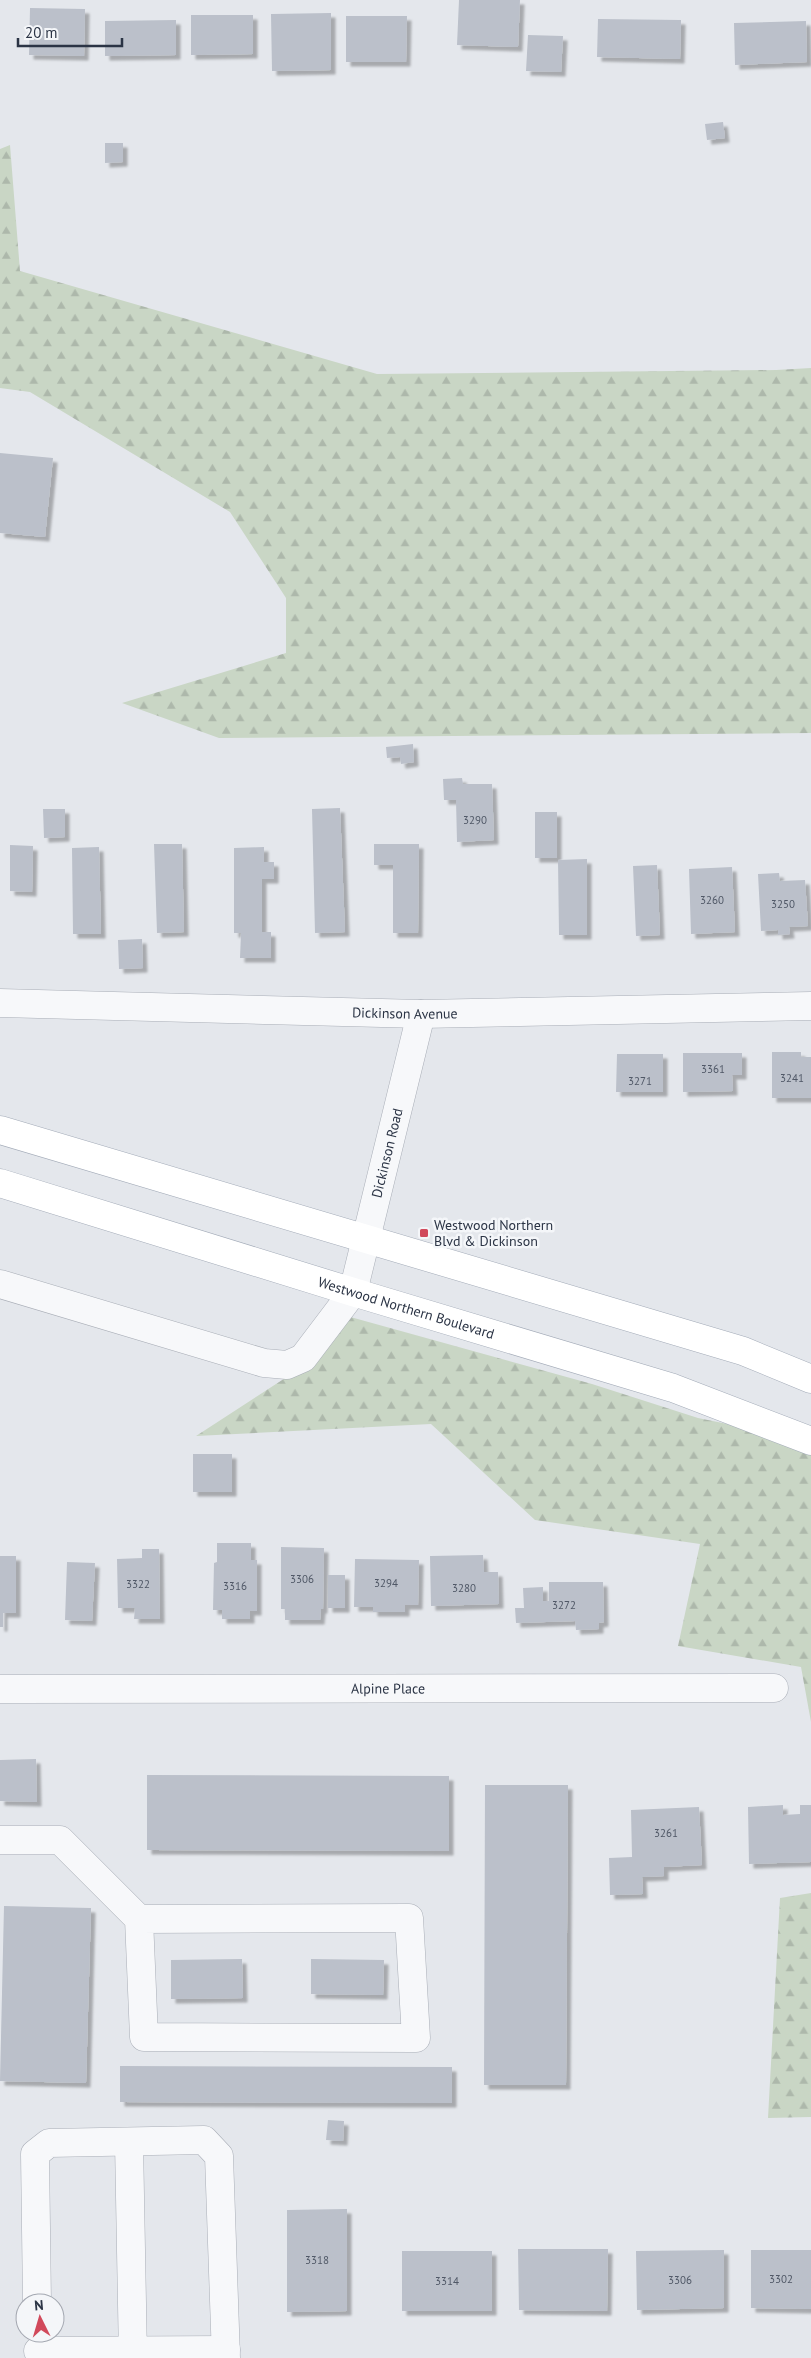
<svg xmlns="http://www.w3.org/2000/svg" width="811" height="2358" viewBox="0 0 811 2358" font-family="'PT Sans',sans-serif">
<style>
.forest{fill:url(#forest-firs)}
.building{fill:#bbc0ca;filter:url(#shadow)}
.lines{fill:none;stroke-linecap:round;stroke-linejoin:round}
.minor-casing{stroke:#a9aeb7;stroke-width:29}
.major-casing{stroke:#a3abb8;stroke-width:29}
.minor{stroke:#f7f8fa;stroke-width:28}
.major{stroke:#fff;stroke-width:28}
.poi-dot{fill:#d1495b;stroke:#f4f6f9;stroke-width:2}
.labels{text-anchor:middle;stroke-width:5;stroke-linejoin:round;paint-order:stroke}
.number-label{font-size:11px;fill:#4f5766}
.street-label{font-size:14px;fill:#2b3445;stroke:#f4f6f9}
.poi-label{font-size:14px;fill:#2b3445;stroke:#f4f6f9;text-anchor:start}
</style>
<defs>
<pattern id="forest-firs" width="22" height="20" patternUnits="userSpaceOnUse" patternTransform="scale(1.25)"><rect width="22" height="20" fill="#c9d6c5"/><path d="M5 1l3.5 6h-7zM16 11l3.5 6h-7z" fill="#adb8ab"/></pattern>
<filter id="shadow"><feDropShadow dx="4.5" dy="4.5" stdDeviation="1" flood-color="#0004"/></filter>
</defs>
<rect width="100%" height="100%" fill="#e4e7ec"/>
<path class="forest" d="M10,145L20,271L377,374L776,370L811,368V733L219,738L122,703L286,653V598L230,512L30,392L0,388V149Z
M336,1313L592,1384L698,1418L811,1441V1722L801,1667L678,1646L700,1544L535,1520L431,1424L196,1436L313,1360Z
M811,1893V2117L768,2118L780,1898Z"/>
<path class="building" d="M459,0H520L518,47L457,45Z
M30,8L85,9L84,56L29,55Z
M331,13V70L272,71L271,14Z
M191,15H253V54L191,55Z
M346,16H407L406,62H346Z
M598,19L681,20L680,59L597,57Z
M176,20V55L105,56V21Z
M806,21L807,62L735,65L734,23Z
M528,35L563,36L561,72L526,71Z
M723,122L725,138L707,140L705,124Z
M105,143H123V162L105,163Z
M0,453L53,458L45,537L0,533Z
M413,744L414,762L401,764L400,757L387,758L386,747Z
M462,778L463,784H492L494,840L457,842L456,800H444L443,779Z
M340,808L345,932L315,933L312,809Z
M43,809H65V837L44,838Z
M535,812H557V858H535Z
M154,844H182L184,932L157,933Z
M374,844H419L418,933H393V865H374Z
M10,845L33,846L32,892L10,891Z
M99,847L101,934H73L72,848Z
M264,847V862H274V879H262V932H271V958H240L241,933H234V848Z
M587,859V935H559L558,860Z
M657,865L660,935L636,936L633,866Z
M732,867L735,932L691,934L689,869Z
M779,873L780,881L805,880L808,926L789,927L790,934L778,935V930L761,931L758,874Z
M142,939L143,968L119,969L118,940Z
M772,1052H801V1057H811V1098H772Z
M683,1053H742V1075H732L733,1091L683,1092Z
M617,1054H663V1092H616Z
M193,1454H232V1492H193Z
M217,1543H251V1560H257V1611H250V1619H222V1610H213L214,1563L217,1562Z
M281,1547L324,1548L323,1609H321L320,1620H285V1609H281Z
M142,1549H159L160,1619H134L135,1608H118L117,1559L142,1558Z
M483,1555L484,1572H498L499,1604L431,1606L430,1556Z
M0,1556H16V1613H3V1627H0Z
M355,1559L419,1560L418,1605H405V1612H373V1607H354Z
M67,1562L95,1563L92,1621L65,1620Z
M328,1575H345V1608H328Z
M549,1582H603L604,1622L599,1623V1629L576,1630L575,1621L516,1623L515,1608H524L523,1588L543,1587V1601H549Z
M36,1759L37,1802L0,1801V1760Z
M147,1775L449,1776V1851L147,1850Z
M485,1785H568L566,2085H484Z
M783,1805V1815L800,1814V1805H811V1862L749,1864L748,1807Z
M699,1807L702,1865L664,1867V1876L642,1877L643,1894L610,1895L609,1858L632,1857L631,1810Z
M4,1906L91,1908L86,2083L0,2081Z
M242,1959L243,1998L171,1999V1960Z
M311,1959L384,1960L383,1995L311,1994Z
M120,2066L452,2067V2103L120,2102Z
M328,2120L344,2121L343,2141L326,2140Z
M347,2209V2311L287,2312V2210Z
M518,2249H608L607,2311L519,2310Z
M724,2250V2308L637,2310L636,2251Z
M751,2250H811V2309L751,2308Z
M402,2251H492V2311H402Z"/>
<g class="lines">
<defs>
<g id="minor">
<path id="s1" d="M0,1003L421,1014L811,1006"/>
<path id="s2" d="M0,1284L264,1363L287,1365L303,1358L353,1292L421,1014"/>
<path id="s3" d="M0,1689L774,1688"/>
<path d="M0,1840H60L139,1919L144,2037L416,2038L409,1918L139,1919"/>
<path d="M129,2142L133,2358"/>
<path d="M37,2303L35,2154L49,2143L204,2140L219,2156L226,2358"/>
<path d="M38,2351L226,2350"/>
</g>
<g id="major">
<path d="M0,1130L743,1351L811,1379"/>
<path id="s4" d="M0,1183L353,1292L673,1388L811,1441"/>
</g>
</defs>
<use href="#minor" class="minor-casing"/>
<use href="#major" class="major-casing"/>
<use href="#minor" class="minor"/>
<use href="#major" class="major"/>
</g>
<rect class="poi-dot" x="419" y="1228" width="10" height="10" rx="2.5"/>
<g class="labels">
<g class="number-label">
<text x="475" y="824">3290</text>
<text x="712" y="904">3260</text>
<text x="783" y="908">3250</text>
<text x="713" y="1073">3361</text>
<text x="792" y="1082">3241</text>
<text x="640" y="1085">3271</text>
<text x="302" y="1583">3306</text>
<text x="386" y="1587">3294</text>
<text x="138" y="1588">3322</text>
<text x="235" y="1590">3316</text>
<text x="464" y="1592">3280</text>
<text x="564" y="1609">3272</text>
<text x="666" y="1837">3261</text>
<text x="317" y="2264">3318</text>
<text x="781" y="2283">3302</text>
<text x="680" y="2284">3306</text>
<text x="447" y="2285">3314</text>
</g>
<g class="street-label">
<text dy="5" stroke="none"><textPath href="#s1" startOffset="405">Dickinson Avenue</textPath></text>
<text dy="5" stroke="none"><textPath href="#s2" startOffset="542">Dickinson Road</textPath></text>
<text dy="5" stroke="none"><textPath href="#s4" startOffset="425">Westwood Northern Boulevard</textPath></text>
<text dy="5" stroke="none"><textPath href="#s3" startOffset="388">Alpine Place</textPath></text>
</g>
<g class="poi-label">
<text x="434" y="1230">Westwood Northern<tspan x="434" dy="16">Blvd &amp; Dickinson</tspan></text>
</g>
</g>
<g transform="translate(40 2318) rotate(355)"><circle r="24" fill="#f4f6f9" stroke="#a4a8b1"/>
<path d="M0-4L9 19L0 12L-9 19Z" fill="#d1495b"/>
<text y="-8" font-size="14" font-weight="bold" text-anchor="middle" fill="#2b3445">N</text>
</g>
<path d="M18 38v8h104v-8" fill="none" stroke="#2b3445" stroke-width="2.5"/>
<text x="25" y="38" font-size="15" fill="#2b3445" stroke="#f4f6f9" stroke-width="4" paint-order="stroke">20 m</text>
</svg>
